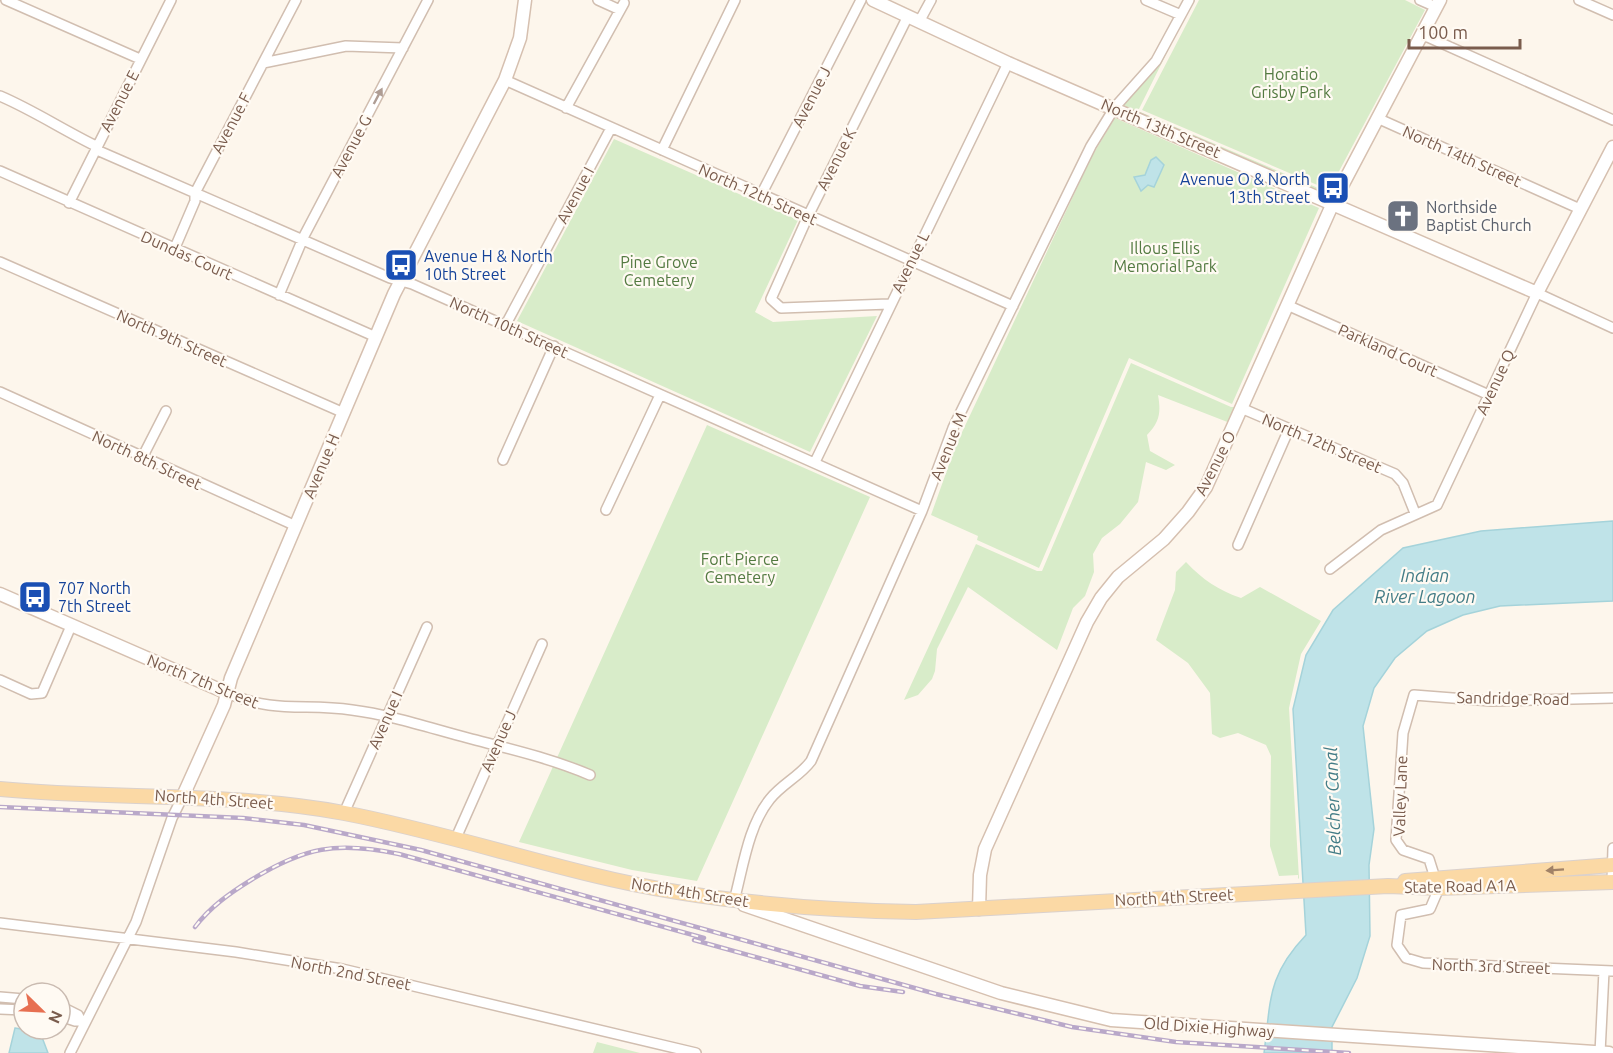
<svg xmlns="http://www.w3.org/2000/svg" width="1613" height="1053" viewBox="0 0 1613 1053" font-family="Ubuntu,sans-serif">
<style>
.green{fill:#d8ecc9}
.water{fill:#bfe3e8;stroke:#a5d3da;stroke-width:1.5}
.lines{fill:none;stroke-linecap:round;stroke-linejoin:round}
.street-casing{stroke:#d1beb0;stroke-width:12}
.secondary-casing{stroke:#d6c0b0;stroke-width:15}
.primary-casing{stroke:#dad1cd;stroke-width:16}
.street{stroke:#fff;stroke-width:9}
.secondary{stroke:#fff;stroke-width:12}
.primary{stroke:#fbd9a5;stroke-width:14}
.rail-casing{stroke:#b9a8c9;stroke-width:4.5}
.rail{stroke:#fffaf3;stroke-width:2;stroke-dasharray:7;stroke-linecap:butt}
.oneway{fill:#af9d94}
.oneway2{fill:#a18267}
.labels{text-anchor:middle;stroke-width:4.5;stroke-linejoin:round;paint-order:stroke}
.park-label{font-size:16px;fill:#537a41;stroke:#fffaf3}
.street-label{font-size:16px;fill:#7a5c4d;stroke:#fffaf3}
.transit-label{font-size:16px;fill:#164399;stroke:#fffaf3;text-anchor:start}
.worship-label{font-size:16px;fill:#5b616d;stroke:#fffaf3;text-anchor:start}
.water-label{font-size:18px;font-style:italic;fill:#437c86;stroke:#fffaf3}
</style>
<rect width="100%" height="100%" fill="#fdf6ec"/>
<path class="green" d="M1199,0H1405L1425,10L1329,190L1142,110Z
M1183,20L1138,111L1332,194L1331,197L1121,106L1159,63Z
M1115,118L1319,208L1232,404L1129,358L1039,568L977,540L978,536L931,515L956,445L1092,156Z
M614,139L798,220L755,312L773,322L877,316L810,452L517,321Z
M1328,204L1230,423L1158,395C1161,412 1160,422 1147,435L1150,451L1175,465L1166,470L1146,462L1138,502L1120,524L1102,538L1093,554L1094,572L1085,596L1073,608L1057,650L968,587L937,649L935,671L932,679L918,695L904,700L976,544L1037,571H1042L1131,363L1231,407H1236L1323,209L1321,205Z
M707,425L870,497L697,881L632,870L519,842Z
M1186,562C1203,580 1218,590 1241,598L1260,587L1321,621L1301,654L1289,708L1299,878L1298,879V875L1279,876L1270,846L1271,756L1266,745L1238,733L1220,738L1212,734L1210,693L1188,663L1156,640L1175,590L1176,572Z
M597,1042L640,1053H593Z"/>
<path class="water" d="M1156,157L1164,165L1154,187L1148,185L1141,191L1134,177L1145,175L1151,160Z
M1613,521V601L1500,606L1463,615L1427,631L1395,658L1374,688L1363,726L1374,829L1369,865L1370,936L1357,978L1332,1027V1053H1264C1271,1000 1267,976 1306,935L1293,709L1306,655L1333,610L1403,548L1481,531Z
M15,1028L40,1032L48,1053H9Z"/>
<g class="lines">
<defs>
<path id="street" d="M6,0L140,59
M598,0L620,10
M1146,0L1181,15
M1420,0L1436,7
M1579,0L1613,15
M919,22L931,0
M1421,34L1613,120
M263,63L346,46L403,48
M505,80L1013,306
M0,96C33,110 63,130 96,146L99,151L390,278L412,284L922,511
M566,108L624,3
M1377,118L1580,209
M662,150L735,0
M0,171L376,337
M761,195L861,0
M69,203L171,0
M174,250L195,201V193L296,0
M0,262L344,413
M279,295L304,236L428,0
M889,304L781,308L771,299L808,216L908,16
M1287,305L1489,395
M505,326L611,128
M0,392L296,526
M1241,408L1395,474L1403,483L1415,513
M142,458L166,411
M503,460L554,346
M815,462L1008,63
M606,510L660,395
M1238,545L1289,429
M1330,569L1381,530L1437,505L1537,293L1613,328
M0,680L31,694L42,693L71,626
M227,693C276,714 304,703 352,710C391,715 430,728 468,738C510,749 550,758 590,775
M344,813L427,627
M456,838L542,644
M1435,878L1429,859L1403,850L1396,840L1403,733L1414,695L1491,701L1613,698
M1612,882L1613,848
M1439,888L1430,909L1401,915L1397,945L1406,958L1423,963L1613,971
M734,901C743,868 748,826 770,799C782,784 800,776 811,761L922,511L953,428L1091,146L1115,107L1156,61L1189,0
M0,923L236,952L342,969L696,1053
M0,997L24,999
M60,1006L78,1015L80,1019
M0,1009L24,1010
M60,1016L75,1021H85
M70,1053L136,922L172,818L183,796
M1600,1053L1604,971"/>
<path id="secondary" d="M873,0L1008,63L1537,293L1613,147
M0,594L227,693
M183,796L224,705L231,678L394,294L505,80L520,38L525,0
M744,905L1001,993L1111,1020L1609,1053
M979,909L980,875L985,849L1087,622L1101,598L1118,577L1164,539L1188,512L1206,487L1333,203L1440,0"/>
<path id="primary" d="M0,789C115,800 230,792 344,813C428,829 510,855 593,875C699,901 807,910 916,912L1388,886L1439,888L1613,882
M1405,881L1613,865"/>
</defs>
<use href="#street" class="street-casing"/>
<use href="#secondary" class="secondary-casing"/>
<use href="#primary" class="primary-casing"/>
<use href="#street" class="street"/>
<use href="#secondary" class="secondary"/>
<use href="#primary" class="primary"/>
<defs>
<path id="rail" d="M0,807L243,818L304,825L421,850L936,994L1072,1027L1176,1042L1349,1053
M195,927C210,907 230,893 251,880C305,847 336,841 399,854L704,938
M694,940L860,986L903,992"/>
</defs>
<use href="#rail" class="rail-casing"/>
<use href="#rail" class="rail"/>
</g>
<defs><path id="oneway-solid" d="M-6-.8H1V-3.2L6.5 0L1 3.2V.8H-6Z" transform="scale(1.5)"/></defs>
<use class="oneway" href="#oneway-solid" transform="translate(378 96) rotate(-62)"/>
<use class="oneway2" href="#oneway-solid" transform="translate(1555 870) rotate(176)"/>
<defs>
<symbol id="bus-square" viewBox="-11 -11 22 22"><rect x="-9" y="-9" width="18" height="18" rx="4" fill="#1a4fb4" stroke="#fffaf3"/><path d="M-5-6H5V4H4V6H2V4H-2V6H-4V4H-5ZM-3.5-4V0h7V-4ZM-3.5 1.2v1.5H-2V1.2ZM2 1.2v1.5H3.5V1.2Z" fill="#fff"/></symbol>
<symbol id="church-square" viewBox="-11 -11 22 22"><rect x="-9" y="-9" width="18" height="18" rx="4" fill="#6b7280" stroke="#fffaf3"/><path d="M-1.2-6h2.4v3.5h3.3v2.4h-3.3V6h-2.4V-.1h-3.3v-2.4h3.3Z" fill="#fff"/></symbol>
</defs>
<g fill-rule="evenodd">
<use href="#bus-square" x="1314" y="169" width="38" height="38"/>
<use href="#church-square" x="1384" y="197" width="38" height="38"/>
<use href="#bus-square" x="382" y="246" width="38" height="38"/>
<use href="#bus-square" x="16" y="578" width="38" height="38"/>
</g>
<g class="labels">
<g class="park-label">
<text x="1291" y="80">Horatio<tspan x="1291" dy="18">Grisby Park</tspan></text>
<text x="1165" y="254">Illous Ellis<tspan x="1165" dy="18">Memorial Park</tspan></text>
<text x="659" y="268">Pine Grove<tspan x="659" dy="18">Cemetery</tspan></text>
<text x="740" y="565">Fort Pierce<tspan x="740" dy="18">Cemetery</tspan></text>
</g>
<g class="street-label">
<text transform="translate(811 97) rotate(-63)" y="6">Avenue J</text>
<text transform="translate(119 101) rotate(-63)" y="6">Avenue E</text>
<text transform="translate(231 123) rotate(-62)" y="6">Avenue F</text>
<text transform="translate(1161 128) rotate(23)" y="6">North 13th Street</text>
<text transform="translate(351 146) rotate(-62)" y="6">Avenue G</text>
<text transform="translate(1462 156) rotate(24)" y="6">North 14th Street</text>
<text transform="translate(836 159) rotate(-63)" y="6">Avenue K</text>
<text transform="translate(758 194) rotate(24)" y="6">North 12th Street</text>
<text transform="translate(575 195) rotate(-62)" y="6">Avenue I</text>
<text transform="translate(187 255) rotate(24)" y="6">Dundas Court</text>
<text transform="translate(910 262) rotate(-64)" y="6">Avenue L</text>
<text transform="translate(509 327) rotate(24)" y="6">North 10th Street</text>
<text transform="translate(172 338) rotate(24)" y="6">North 9th Street</text>
<text transform="translate(1388 350) rotate(24)" y="6">Parkland Court</text>
<text transform="translate(1495 382) rotate(-65)" y="6">Avenue Q</text>
<text transform="translate(1322 443) rotate(23)" y="6">North 12th Street</text>
<text transform="translate(948 446) rotate(-68)" y="6">Avenue M</text>
<text transform="translate(147 460) rotate(25)" y="6">North 8th Street</text>
<text transform="translate(1215 463) rotate(-63)" y="6">Avenue O</text>
<text transform="translate(321 466) rotate(-67)" y="6">Avenue H</text>
<text transform="translate(203 681) rotate(22)" y="6">North 7th Street</text>
<text transform="translate(1513 698) rotate(1)" y="6">Sandridge Road</text>
<text transform="translate(385 720) rotate(-66)" y="6">Avenue I</text>
<text transform="translate(498 741) rotate(-66)" y="6">Avenue J</text>
<text transform="translate(1400 796) rotate(-88)" y="6">Valley Lane</text>
<text transform="translate(214 799) rotate(4)" y="6">North 4th Street</text>
<text transform="translate(1460 886) rotate(-1)" y="6">State Road A1A</text>
<text transform="translate(690 892) rotate(9)" y="6">North 4th Street</text>
<text transform="translate(1174 897) rotate(-3)" y="6">North 4th Street</text>
<text transform="translate(1491 966) rotate(2)" y="6">North 3rd Street</text>
<text transform="translate(351 973) rotate(11)" y="6">North 2nd Street</text>
<text transform="translate(1209 1027) rotate(4)" y="6">Old Dixie Highway</text>
</g>
<g class="transit-label">
<text x="1310" y="185" text-anchor="end">Avenue O &amp; North<tspan x="1310" dy="18">13th Street</tspan></text>
<text x="424" y="262">Avenue H &amp; North<tspan x="424" dy="18">10th Street</tspan></text>
<text x="58" y="594">707 North<tspan x="58" dy="18">7th Street</tspan></text>
</g>
<g class="worship-label">
<text x="1426" y="213">Northside<tspan x="1426" dy="18">Baptist Church</tspan></text>
</g>
<g class="water-label">
<text x="1425" y="582">Indian<tspan x="1425" dy="21">River Lagoon</tspan></text>
<text transform="translate(1333 801) rotate(-92)" y="6">Belcher Canal</text>
</g>
</g>
<g transform="translate(42 1011) rotate(114)"><circle r="28" fill="#fffaf3" stroke="#cabbb1" stroke-width="1.5"/>
<path d="M0-4.5L10 22L0 15L-10 22Z" fill="#e76f51"/>
<text y="-9" font-size="16" font-weight="bold" text-anchor="middle" fill="#7a5c4d">N</text>
</g>
<path d="M1409 39v9h111v-9" fill="none" stroke="#7a5c4d" stroke-width="3"/>
<text x="1418" y="39" font-size="18" fill="#7a5c4d" stroke="#fffaf3" stroke-width="4.5" paint-order="stroke">100 m</text>
</svg>
